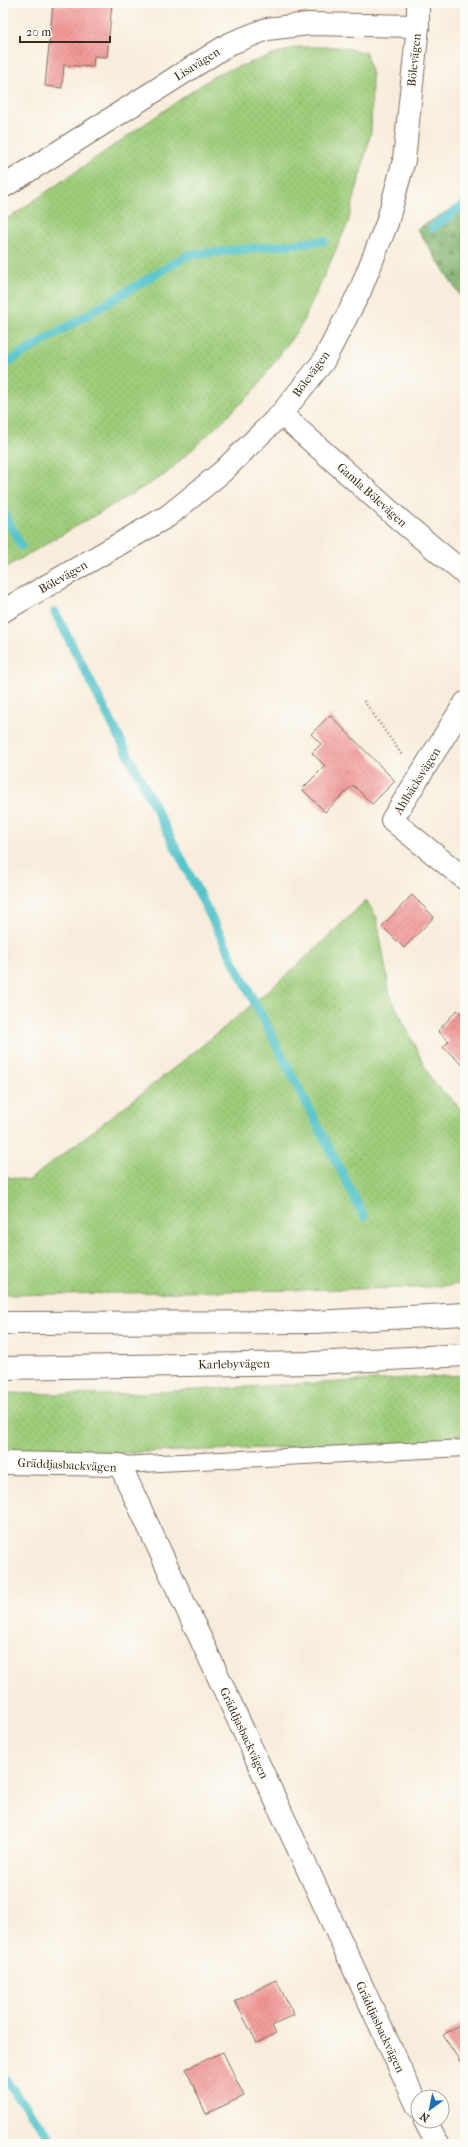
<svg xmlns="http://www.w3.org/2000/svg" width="468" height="2147" viewBox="0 0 468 2147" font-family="'IM FELL French Canon',serif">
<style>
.grass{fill:url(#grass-dots);stroke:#6d7c4c}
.forest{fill:url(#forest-firs);stroke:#5d6d44}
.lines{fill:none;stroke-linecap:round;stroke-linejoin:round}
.stream{stroke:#56c4cb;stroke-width:9}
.building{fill:url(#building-hatch)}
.lane-casing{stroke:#7d6e60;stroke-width:18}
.street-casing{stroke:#7d6e60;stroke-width:24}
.secondary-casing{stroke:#7d6e60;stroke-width:24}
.highway-casing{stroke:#7d6e60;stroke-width:24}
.path{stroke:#7d6e60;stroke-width:2.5;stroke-dasharray:1 3;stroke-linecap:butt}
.lane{stroke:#fff;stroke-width:16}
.street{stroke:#fff;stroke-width:22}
.secondary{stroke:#fff;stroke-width:22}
.highway{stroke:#fff;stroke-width:22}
.labels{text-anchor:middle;stroke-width:3.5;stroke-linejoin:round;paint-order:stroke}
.street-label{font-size:12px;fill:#3b2a1e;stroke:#fdfcf7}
</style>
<defs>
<pattern id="grass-dots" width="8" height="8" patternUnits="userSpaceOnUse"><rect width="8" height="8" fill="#9fcd7b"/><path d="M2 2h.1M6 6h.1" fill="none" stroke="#8ab06a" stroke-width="1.8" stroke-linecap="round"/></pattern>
<pattern id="forest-firs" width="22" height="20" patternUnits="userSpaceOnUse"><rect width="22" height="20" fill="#7fb06b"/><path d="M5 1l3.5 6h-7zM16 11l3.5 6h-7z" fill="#698f57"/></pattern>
<pattern id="building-hatch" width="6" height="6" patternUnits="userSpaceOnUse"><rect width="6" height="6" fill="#f29794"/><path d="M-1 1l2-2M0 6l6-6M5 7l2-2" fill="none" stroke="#c57b78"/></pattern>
</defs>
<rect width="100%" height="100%" fill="#fdfcf7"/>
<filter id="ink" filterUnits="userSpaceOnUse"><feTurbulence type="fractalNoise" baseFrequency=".025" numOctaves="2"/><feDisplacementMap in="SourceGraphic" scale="8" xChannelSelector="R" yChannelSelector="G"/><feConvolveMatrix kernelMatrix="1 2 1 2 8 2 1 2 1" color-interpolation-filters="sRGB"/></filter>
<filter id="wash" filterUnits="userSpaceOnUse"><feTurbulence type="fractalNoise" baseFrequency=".012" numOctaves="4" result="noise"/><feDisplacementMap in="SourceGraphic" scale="16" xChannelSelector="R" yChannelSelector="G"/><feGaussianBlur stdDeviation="0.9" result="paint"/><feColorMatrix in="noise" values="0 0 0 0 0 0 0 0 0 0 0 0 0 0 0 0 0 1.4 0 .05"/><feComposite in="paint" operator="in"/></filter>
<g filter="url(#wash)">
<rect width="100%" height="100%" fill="#f8eddc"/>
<path class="grass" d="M297,47H340L366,53L372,76L371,132L348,223L302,324L253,392L166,474L3,569V222L217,74Z
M366,900L377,918L390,995L431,1079L465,1113V1284L413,1288L3,1295V1176L28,1181C144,1091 263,1004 366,900Z
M465,1375V1438L415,1443L91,1454L3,1450V1393L102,1395Z"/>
<path class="forest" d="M465,201V303L417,229Z"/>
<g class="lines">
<path class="stream" d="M432,228L465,204
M3,365L188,255L324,241
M3,511L21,546
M55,612L364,1216
M3,2077L55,2144"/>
</g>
<g id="blocks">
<path class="building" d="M81,3H112L107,57L94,56L93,67L64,65L62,88L45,86L53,4L81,7Z
M330,715L395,781L372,804L353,785L325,812L302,789L325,766L312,753L321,744L311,734Z
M412,895L434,917L404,948L382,926Z
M457,1010L465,1018V1067L443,1047L449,1041L438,1031Z
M276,1980L294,2015L272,2026L276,2033L257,2043L235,2001Z
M465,2021V2061L461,2063L443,2035Z
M223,2052L244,2096L206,2114L186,2069Z"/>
</g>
</g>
<g filter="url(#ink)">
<use href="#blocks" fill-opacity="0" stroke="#7d6e60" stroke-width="1"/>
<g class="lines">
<defs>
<path id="lane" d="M120,1465L465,1448"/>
<path id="street" d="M3,187L229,44L267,29L309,24L418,26
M465,703L392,820L465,879
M3,1463L120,1465L418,2107
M425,2121L437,2144"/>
<path id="secondary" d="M281,414L401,521L465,574
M3,611L168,516L222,472L281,414L323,362L360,291L387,223L404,160L418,26V3"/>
<path id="highway" d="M3,1323L315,1322L465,1314
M3,1368L314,1363L465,1355"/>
</defs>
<use href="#lane" class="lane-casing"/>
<use href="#street" class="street-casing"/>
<use href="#secondary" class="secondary-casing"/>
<use href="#highway" class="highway-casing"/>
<path class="path" d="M364,701L402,755"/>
<use href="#lane" class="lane"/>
<use href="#street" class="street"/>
<use href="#secondary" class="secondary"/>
<use href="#highway" class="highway"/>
</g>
</g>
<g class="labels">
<g class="street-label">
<text transform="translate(414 60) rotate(-84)" y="4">Bölevägen</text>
<text transform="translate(197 64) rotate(-32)" y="4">Lisavägen</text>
<text transform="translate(311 374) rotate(-54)" y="4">Bölevägen</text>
<text transform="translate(372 495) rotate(42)" y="4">Gamla Bölevägen</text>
<text transform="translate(63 577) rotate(-30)" y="4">Bölevägen</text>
<text transform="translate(417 781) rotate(-58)" y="4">Ahlbäcksvägen</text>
<text transform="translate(234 1364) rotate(-1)" y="4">Karlebyvägen</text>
<text transform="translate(67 1465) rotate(3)" y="4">Gräddjasbackvägen</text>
<text transform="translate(244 1733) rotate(65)" y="4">Gräddjasbackvägen</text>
<text transform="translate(380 2027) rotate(65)" y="4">Gräddjasbackvägen</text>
</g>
</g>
<rect width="468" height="2147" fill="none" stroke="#fdfcf7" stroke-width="16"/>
<g transform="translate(430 2109) rotate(213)"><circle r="19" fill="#fdfcf7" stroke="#afa8a0"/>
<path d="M0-3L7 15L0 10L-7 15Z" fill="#1f6fb2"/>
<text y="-6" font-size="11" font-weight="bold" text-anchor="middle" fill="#3b2a1e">N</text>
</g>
<path d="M20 36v6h90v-6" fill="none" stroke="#3b2a1e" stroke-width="2"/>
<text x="26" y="36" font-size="12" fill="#3b2a1e" stroke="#fdfcf7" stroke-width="3" paint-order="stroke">20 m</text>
</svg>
